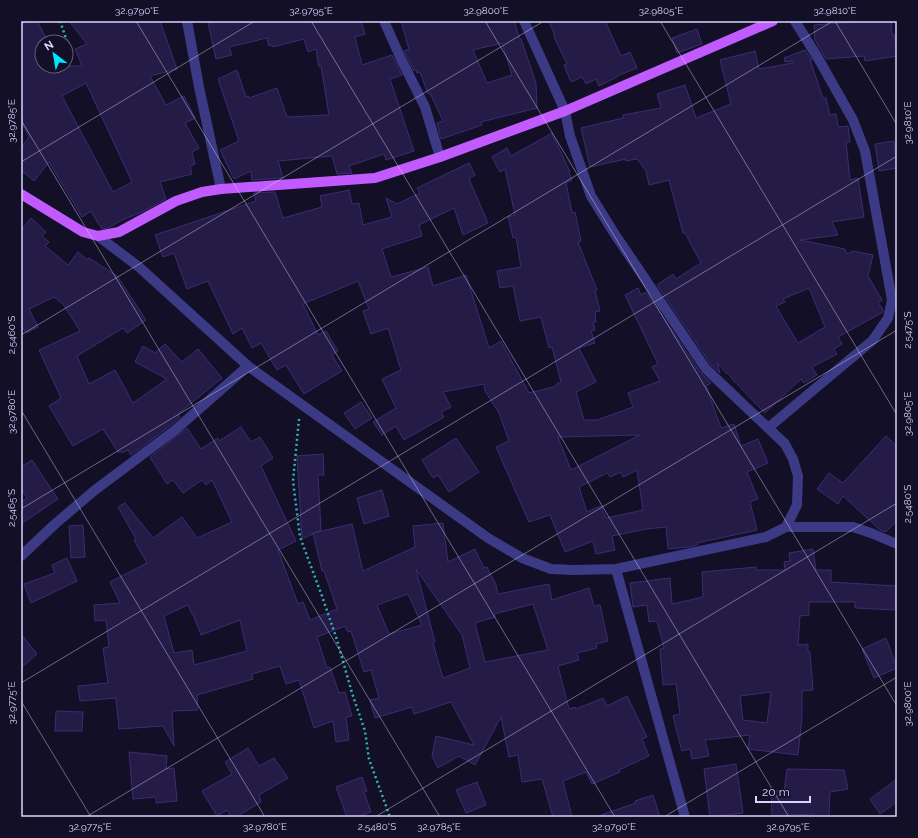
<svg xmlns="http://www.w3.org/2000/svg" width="918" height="838" viewBox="0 0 918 838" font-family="Raleway,sans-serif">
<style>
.building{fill:#241b47;stroke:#3b2d73;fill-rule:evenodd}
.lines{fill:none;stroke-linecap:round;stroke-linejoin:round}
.path{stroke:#2fb8b0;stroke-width:2.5;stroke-dasharray:2 3;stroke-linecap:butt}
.minor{stroke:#3d3a85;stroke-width:10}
.major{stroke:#c25bff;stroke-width:10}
.ticks{fill:none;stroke:#d9d4ff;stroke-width:1;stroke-opacity:0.45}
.neatline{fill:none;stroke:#d9d4ff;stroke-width:1.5}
.ticks-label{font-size:10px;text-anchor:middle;fill:#d9d4ff}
</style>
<rect width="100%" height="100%" fill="#130f26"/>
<path class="building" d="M28,21H37L46,38L42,40V66H82L75,49L87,44L69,21H160L177,69L150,76L166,105L184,96L195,118L185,123L199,148L192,152L195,164L190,166L192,174L160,182L166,199L144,211L122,220L108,228L102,229L100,225H99L91,211L82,217L49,162L34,181L21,170V148L29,137L21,121V25ZM86,83L132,182L113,192L62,96Z
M217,21H361L365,34L355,37L362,65L392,55L402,75L390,79L414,151L386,160L384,154L349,166L352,173L337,174L332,156L278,161L283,178L252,180L251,171L234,179L220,150L239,141L218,79L237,70L246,97L248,96L249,98L277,88L287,117L329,115L321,66L319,67L316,49L308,52L304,39L273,47L272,45L269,46L267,38L229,47L232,55L216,59L208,23Z
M401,21H514L520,39H521L536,83L537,108L481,122L482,125L441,139L437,123L443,121L430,93L428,94L420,72L417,73L416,70L414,71L404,51L409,49ZM502,43L512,75L487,83L473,50Z
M549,21H605L621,56L630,52L637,68L617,76V77L599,86L596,79L586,84L582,77L571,82L564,65L567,64L554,37L555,36Z
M867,21H891L892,34H894L897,56L865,61L864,56L826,59L815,40L814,25Z
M697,29L702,44L677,53L672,38Z
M805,50L812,60H810L823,98H826L830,115L836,114L838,127L848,126L850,142H846L850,180L858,178L864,217L832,222L838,235L800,240L845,249L847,254L853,251L873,255L868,276L882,300L878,302L883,310V312L838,337L842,344L834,349L837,354L812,367L817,375L804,383L801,379L765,413L733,380L728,373L727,374L717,363L720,373L711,365L657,285L673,274L676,279L701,263L685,233H683L669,180L649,185L646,171L637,159L626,161V159L590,167L581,128L623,118V115L661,108L657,94L685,85L696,118L731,104L720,60L755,51L759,69L793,63L792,61L785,62L784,58ZM809,288L825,327L798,343L776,306L785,302L783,299Z
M552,133L570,172H569L572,180L566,183L572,213L575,212L581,241L578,242L597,290L595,291L600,311L595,312L596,322H593L595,330L591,331L595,343L579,348L596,382L576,392L584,420H597L633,407L628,393L660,381L652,367L658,364L625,295L638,288L641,295L646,292L701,373L711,383L706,386L721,428L734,424L741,446L758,439L768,463L747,472L758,499L750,502L757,530L697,543V545L689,547L668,549L666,527L646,529L612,536L615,550L596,554L593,541L565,552L550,515L529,522L496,447L509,441L499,413L485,391L484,384L443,392L451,407L441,412L444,417L404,440L396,426L382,435L373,422L396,408L382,379L401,370L388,328L371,334L363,311L369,309L358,281L303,304L318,335L326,331L338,351L332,355L342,371L304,394L286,365L277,370L261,343L252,348L242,328L233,334L208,281L187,289L174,253L163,257L155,235L256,201L254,193L275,192L283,218L322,207L320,196L349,190L352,204L359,203L363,225L392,217L386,198L397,204L420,193L417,188L469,163L475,175L469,179L488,223L463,235L454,208L419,225L422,236L382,249L391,277L428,267L433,286L466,275L489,348L501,341L529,393L557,386L556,384L561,382L552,347L549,348L541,317L520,321L513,286L500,288L497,271L521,267L516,237L513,238L508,217L515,215L505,169L500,172L492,157L507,148L511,156ZM640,435L571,470L558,437ZM637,470L643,510L606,518L601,506L587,512L579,487L607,473L610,477L621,472L623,477Z
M894,141L897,168L879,171L875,144Z
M31,218L46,232L42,236L49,242L45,246L68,265L78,252L88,260L89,258L117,276L146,320L127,333L123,328L77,356L89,384L115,370L133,403L167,379L135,362L143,346L155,353L165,344L182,362L198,349L222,378L178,414L180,417L170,426L131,455L128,450L124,452H118L103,429L73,446L49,406L61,398L39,350L80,331L63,304L54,297L29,309L38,327L26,333L21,324V230Z
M361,402L372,418L355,429L344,413Z
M241,427L251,442L260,437L273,458L261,466L296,541L278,550L298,604L303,602L310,620L337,609L324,571H322L313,533L352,524L363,571L415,547L413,526L443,523L448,562L475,549L484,568L487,567L496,585L498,594L549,584L552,600L589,588L594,606L600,605L608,641L596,644L597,648L577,653L579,660L558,666L569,709L575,707L576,709L603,698L607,706L627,696L647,737L642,739L649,756L619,770L620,772L592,784L586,772L563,781L572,817H553L542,779L522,782L518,755L509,757L501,717L475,765L459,756L438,768L432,756L436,736L474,745L451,702L414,714L412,707L375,718L370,700L379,698L371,670L364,672L351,631L348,632L345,626L317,637L327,668L330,667L339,693L345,692L352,716L346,717L349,740L336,742L333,721L314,728L299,680L286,684L280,666L252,674L253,679L197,695L198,710L172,711L174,746L163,726L119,729L116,698L80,701L78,686L108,683L103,648L109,647L106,620L95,621L94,605L120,603L110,582L147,563L134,540L136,539L118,507L125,503L153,538L182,517L197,538L232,522L212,480L206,485L202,480L183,493L173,480L167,484L150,457L187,428L201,449L218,438L219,441ZM416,569L462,635L470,668L443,678L433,643L435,642ZM408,594L422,625L389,634L377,605ZM533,604L548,650L485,662L475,623L495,617L494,614ZM188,605L192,614H193L201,635L240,620L247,651L194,665L192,650L174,653L164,616Z
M886,436L897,446V520L886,532L880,530L843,496L838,504L817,489L829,473L843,483Z
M456,438L479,472L449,492L438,475L433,478L422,460Z
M323,454L324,475H318L321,530L302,539L297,456Z
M32,460L58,499L21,524V502L27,498L21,489V467Z
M382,490L389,516L364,524L357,498Z
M83,525L85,557L71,558L69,526Z
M813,549L816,570H831V582L896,586L895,610L855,608V602H809V615L800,616L798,645L808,644V652H810L813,690L802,691V716L798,755L748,749L750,735L705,740L709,756L692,759L690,749L682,751L673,716L680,714L676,684L663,685L660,649L664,648L657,621L649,622L647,605L633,607L630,583L670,578L672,604L703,597L702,572L756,567V570H785L784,562L790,561L789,553ZM771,692L767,723L743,720L740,696Z
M67,558L77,581L31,603L24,584L55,573L52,565Z
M21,634L37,654L21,668Z
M886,638L897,668L874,678L862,649Z
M56,711L83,712L82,731H55Z
M248,748L259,766L274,758L288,778L259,795L261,802L236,817H231L227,810L217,816L202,791L232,774L225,762Z
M129,752L167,756L166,769L174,768L177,801L156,803V797L133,799Z
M736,764L743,813L710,817L704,769Z
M787,769L844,770L848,789L830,792L829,817H812L813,814L772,816L771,791H784Z
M362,777L367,791L364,792L371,812L356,817H347L336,787Z
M897,779V802L880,814L870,799Z
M477,782L486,805L466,813L456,790Z
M653,795L660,817H601V815L636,803L635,801Z"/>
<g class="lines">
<path class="path" d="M60,21L71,53
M299,419L293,481L300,537L322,596L337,640L352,693L365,731L369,759L390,817"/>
<path class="minor" d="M187,21L199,87L221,189
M384,21L402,61L425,107L440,157
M98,236L139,267L248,366L488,538L522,558L551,569L574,570L616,569L766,537L786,527L797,505L798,476L793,459L785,444L706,369L614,233L591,196L570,136L565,111L524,21
M768,428L873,340L888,318L892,300L865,151L853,120L818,58L795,21
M786,527H853L871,533L897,544
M21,556L55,524L95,490L174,431L248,366
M616,569L685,817"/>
<path class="major" d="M21,194L83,232L98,236L119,232L176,201L202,192L221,189L375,178L440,157L565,111L773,21"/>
</g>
<path class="ticks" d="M136,21L615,817M311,21L789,817M485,21L897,706M660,21L897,415M835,21L897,125M21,120L440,817M21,162L255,21M21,335L544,21M21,410L265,817M21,509L833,21M21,683L897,156M21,701L91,817M86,817L897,330M375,817L897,503M664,817L897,677"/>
<rect width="918" height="838" fill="none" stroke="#130f26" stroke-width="44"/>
<g transform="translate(54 54) rotate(329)"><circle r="19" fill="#130f26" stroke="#625e7d"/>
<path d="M0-3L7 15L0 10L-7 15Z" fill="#00e5ff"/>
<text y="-6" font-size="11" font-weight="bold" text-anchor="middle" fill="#d9d4ff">N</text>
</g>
<path d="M756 796v6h54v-6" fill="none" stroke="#d9d4ff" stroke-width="2"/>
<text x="762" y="796" font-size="12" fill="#d9d4ff" stroke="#130f26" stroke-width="3" paint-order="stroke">20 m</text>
<rect x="22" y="22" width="874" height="794" class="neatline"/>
<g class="ticks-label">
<text x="137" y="14">32.9790°E</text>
<text x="311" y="14">32.9795°E</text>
<text x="486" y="14">32.9800°E</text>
<text x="661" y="14">32.9805°E</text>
<text x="835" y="14">32.9810°E</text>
<text transform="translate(11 121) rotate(-90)" y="4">32.9785°E</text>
<text transform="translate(907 123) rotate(-90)" y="4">32.9810°E</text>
<text transform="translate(907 330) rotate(-90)" y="4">2.5475°S</text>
<text transform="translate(11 335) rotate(-90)" y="4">2.5460°S</text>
<text transform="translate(11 412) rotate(-90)" y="4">32.9780°E</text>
<text transform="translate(907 414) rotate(-90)" y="4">32.9805°E</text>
<text transform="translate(907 504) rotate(-90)" y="4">2.5480°S</text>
<text transform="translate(11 508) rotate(-90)" y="4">2.5465°S</text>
<text transform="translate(11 703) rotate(-90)" y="4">32.9775°E</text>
<text transform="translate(907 704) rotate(-90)" y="4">32.9800°E</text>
<text x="90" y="830">32.9775°E</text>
<text x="265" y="830">32.9780°E</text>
<text x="377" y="830">2.5480°S</text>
<text x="439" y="830">32.9785°E</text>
<text x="614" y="830">32.9790°E</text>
<text x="788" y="830">32.9795°E</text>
</g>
</svg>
